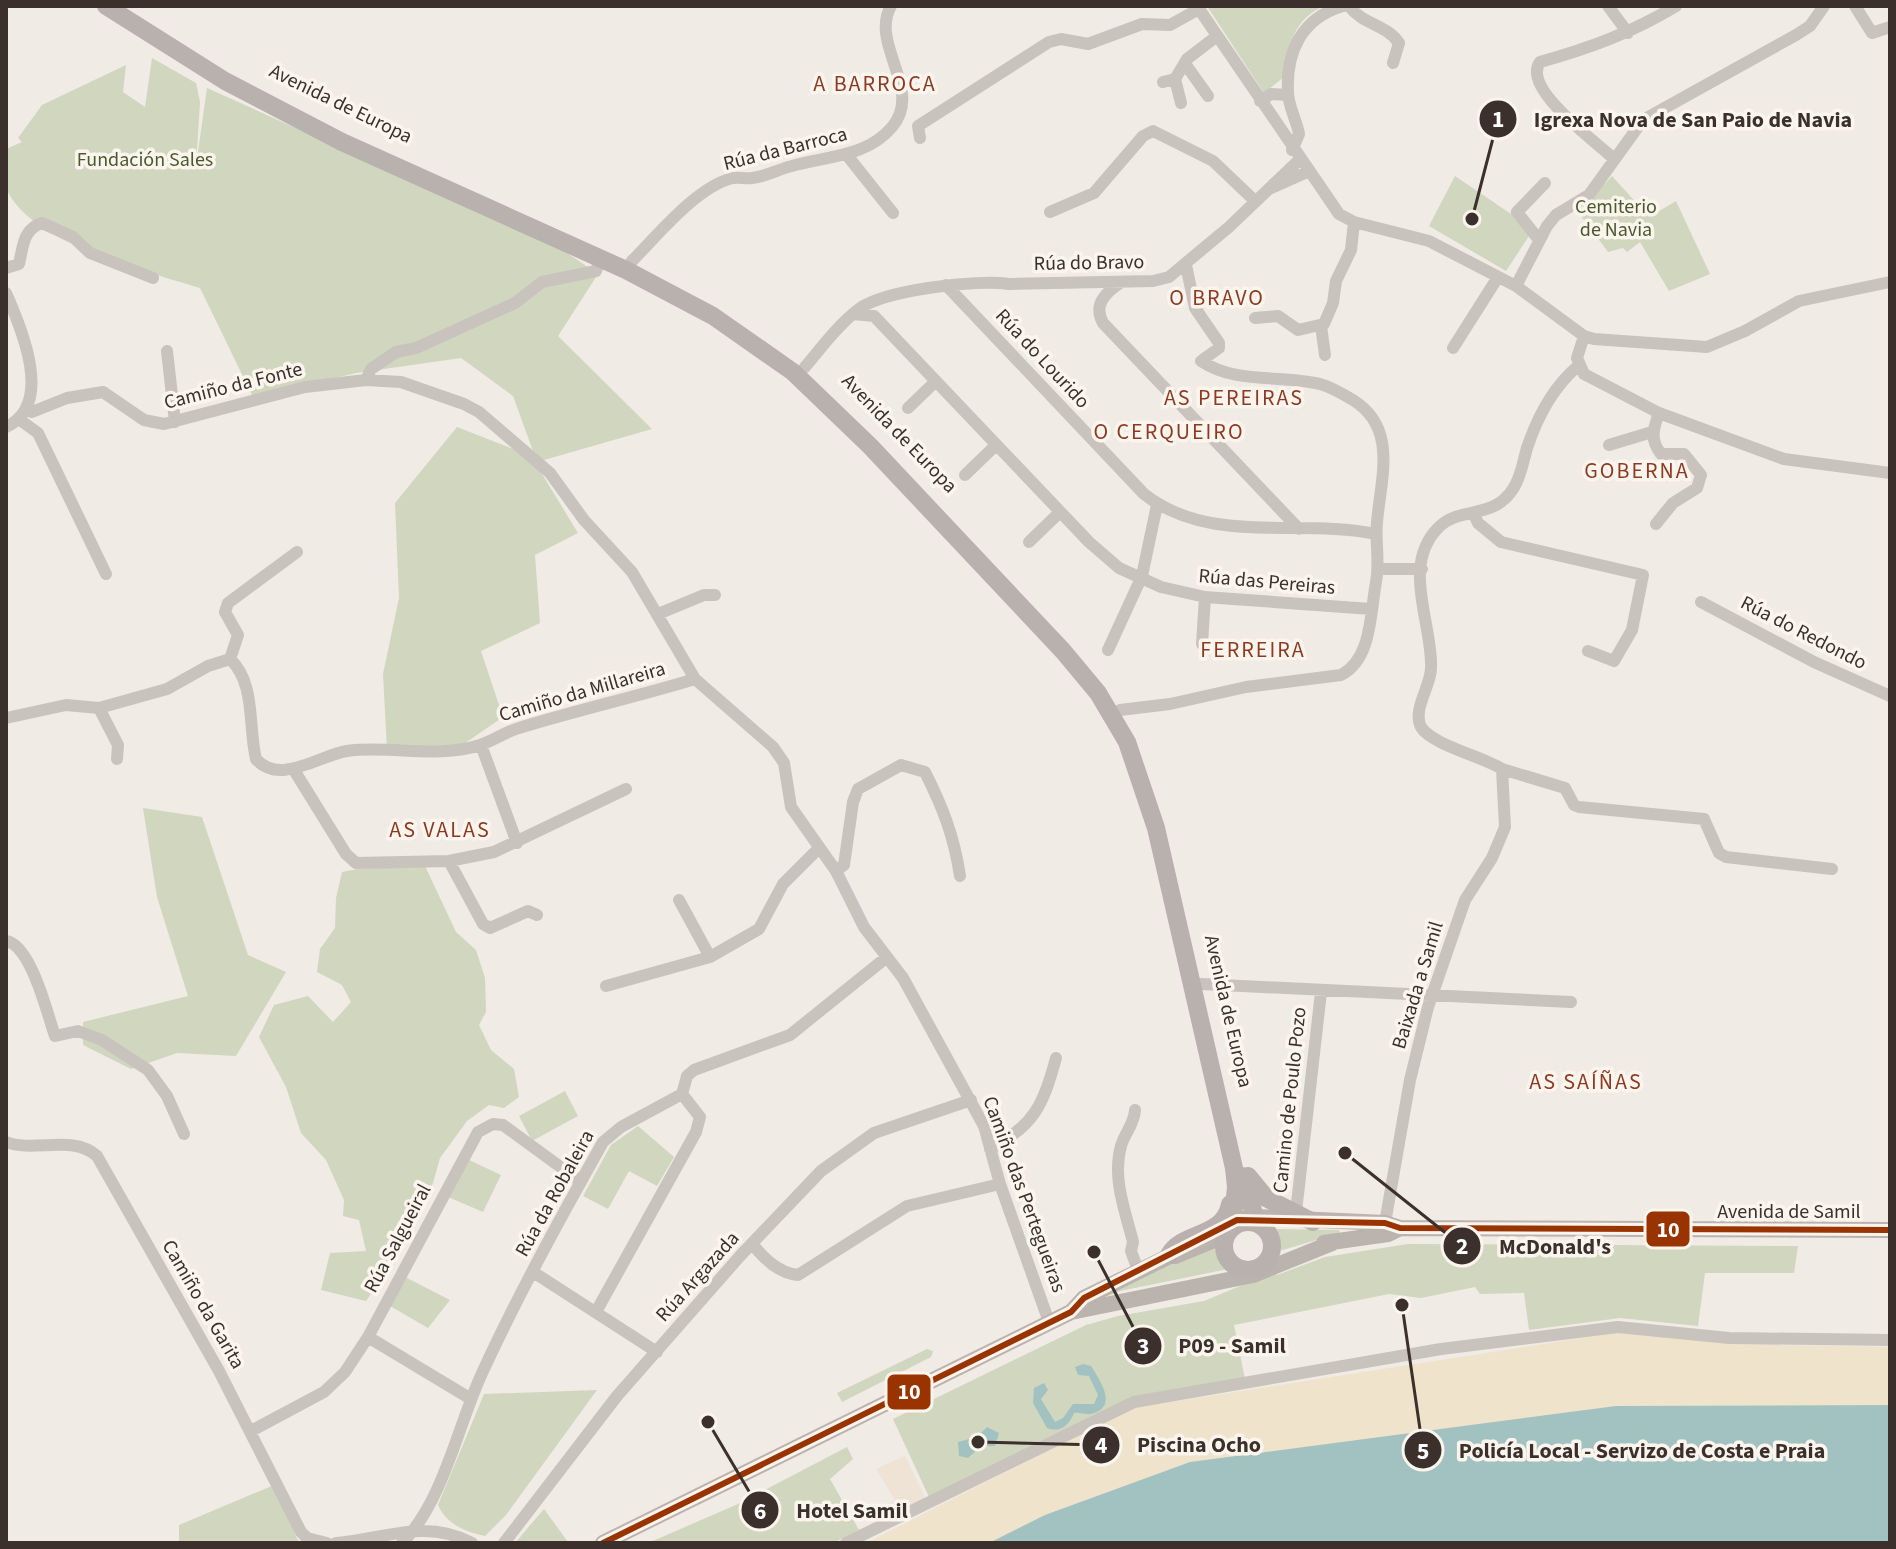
<svg xmlns="http://www.w3.org/2000/svg" width="1896" height="1549" viewBox="0 0 1896 1549" font-family="'Source Sans 3',sans-serif">
<style>
.green{fill:#d1d6bf}
.sand{fill:#efe3cc}
.plaza{fill:#eee3d5}
.water{fill:#a1c2c1}
.lines{fill:none;stroke-linecap:round;stroke-linejoin:round}
.street{stroke:#c9c3be;stroke-width:12}
.secondary{stroke:#bab3ae;stroke-width:16}
.primary{stroke:#b8b1ad;stroke-width:18}
.bus-1-casing{stroke:#fbf5ee;stroke-width:12}
.bus-1{stroke:#930;stroke-width:6}
.labels{text-anchor:middle;stroke-width:7;stroke-linejoin:round;paint-order:stroke}
.street-label{font-size:20px;fill:#3b302b;stroke:#fbf5ee}
.park-label{font-size:20px;fill:#4a5a2e;stroke:#fbf5ee}
.neighbourhood-label{font-size:22px;letter-spacing:2px;fill:#8c3b22;stroke:#fbf5ee}
.leader{fill:none;stroke:#3b302b;stroke-width:3}
.callout-dot{fill:#3b302b;stroke:#fbf5ee;stroke-width:3}
.mark-label{font-size:24px;text-anchor:middle;font-weight:bold;fill:#fff}
.callout-label{font-size:22px;text-anchor:middle;font-weight:bold;fill:#3b302b;stroke:#fbf5ee;stroke-width:7;stroke-linejoin:round;paint-order:stroke}
.line-badge{stroke:#fbf5ee;stroke-width:3}
.badge-label{font-size:22px;text-anchor:middle;font-weight:bold;fill:#fff}
</style>
<rect width="100%" height="100%" fill="#f0ebe5"/>
<path class="green" d="M1207,6H1325C1294,17 1287,48 1284,77L1264,93Z
M152,58L196,83L200,102L196,166L207,88L554,244L598,274L558,336L652,429L537,462L513,396L461,358L356,373L253,397L200,288C146,271 35,245 8,192C2,182 6,161 6,149L22,142L18,138L42,105L126,65L123,92L145,107Z
M1455,176L1511,214L1529,236L1506,271L1429,226Z
M1612,176L1649,217L1676,201L1710,274L1669,291L1640,242L1627,252L1623,248L1608,252L1578,212Z
M457,427L531,456L578,533L535,555L540,623L481,651L503,717L455,750H387L383,674L399,598L395,503Z
M143,808L202,817L248,955L286,972L236,1056L177,1053L131,1069L83,1045V1022L188,996L157,897Z
M374,866H425L456,932L476,950L485,978L486,1012L479,1025L491,1050L514,1069L519,1097L504,1108L489,1105L467,1121L440,1158L433,1183L399,1253L366,1301L321,1290L330,1253L366,1251L359,1220L343,1216L344,1200L326,1160L301,1133L286,1087L259,1037L274,1005L308,996L333,1022L351,1002L342,985L317,972L320,949L335,928L336,898L342,872Z
M565,1091L578,1116L532,1141L519,1116Z
M638,1126L674,1157L657,1186L629,1171L608,1209L583,1196L611,1145Z
M467,1159L501,1175L483,1212L448,1197Z
M1273,1229L1339,1230L1340,1233L1276,1252Z
M1217,1242L1218,1255L1228,1269L1120,1291L1077,1309Z
M1408,1244L1798,1246L1794,1273H1705L1698,1326L1620,1318L1529,1330L1524,1293L1480,1294L1475,1287L1421,1298L1389,1294L1234,1325L1245,1379L1196,1389L929,1497L893,1419L1086,1325L1118,1316L1204,1301L1274,1272L1277,1275L1325,1257Z
M405,1277L450,1300L428,1328L390,1306Z
M927,1349L933,1351L931,1357L842,1402L837,1393Z
M597,1390L506,1515L485,1536C466,1532 446,1524 438,1505L484,1394Z
M847,1447L853,1459L830,1479L859,1530L833,1543H648L738,1504Z
M274,1485L299,1543H179V1525Z
M544,1509L568,1542L515,1543Z"/>
<path class="sand" d="M1620,1332L1730,1344L1890,1347V1495L1127,1543H866L1132,1408Z"/>
<path class="plaza" d="M905,1456L928,1504L895,1520L887,1504L895,1500L876,1469Z"/>
<path class="water" d="M1083,1364L1091,1366C1099,1379 1118,1405 1094,1413C1087,1416 1082,1412 1074,1413C1069,1425 1061,1433 1047,1428L1033,1403L1034,1388L1044,1383L1048,1390L1041,1399L1055,1422L1063,1418L1073,1404H1094L1098,1395L1089,1376L1078,1375L1075,1367Z
M1890,1405V1543H989L1045,1515L1190,1462L1616,1406Z
M987,1427L999,1433L995,1446H981L968,1458L959,1456L958,1442L977,1437Z"/>
<g class="lines">
<path class="street" d="M1197,6L1339,214L1354,222L1429,241L1516,286L1584,336L1594,339L1707,347L1745,331L1799,301L1890,282
M1349,6C1363,25 1386,24 1399,43L1393,63
M1608,6L1628,33
M1855,6L1872,33L1890,27
M1186,65L1208,96
M1175,79L1181,103
M1163,82L1175,79L1187,59L1217,36
M1260,101L1271,94L1287,95
M920,138L918,126L1049,42L1061,39L1088,44L1142,24L1170,25L1199,9
M1292,150L1299,134C1297,121 1288,106 1288,92C1286,51 1302,18 1343,6
M846,154L893,213
M1613,158C1595,141 1521,88 1540,62C1590,48 1631,33 1676,6
M1269,189L1307,172
M1050,212L1094,193L1143,136L1153,131L1213,161L1255,201
M1539,240L1517,212L1545,183
M600,259L596,271L542,282L515,303L416,348L396,352L371,369L366,380L401,382L464,404L479,412L550,473L584,520L632,572L695,679L773,747L784,763L791,807L836,871L864,927L903,978L984,1126L1000,1184L1049,1322
M631,262C656,237 697,186 733,178C739,177 746,179 752,178C765,177 779,169 792,166C827,156 867,157 892,127C924,90 869,44 891,6
M6,268L19,264C23,247 23,229 42,223L73,237L90,253L153,278
M1120,283C1105,293 1093,305 1103,323L1299,529
M946,285L1144,494C1210,546 1300,518 1376,534
M1516,286L1547,226L1556,215L1589,195L1643,120L1796,35L1810,26L1824,6
M6,293C21,328 55,405 6,427
M853,314L874,316L1089,542L1119,568L1161,587L1205,597L1371,609
M1255,318L1278,316L1298,330L1324,324L1333,303L1336,281L1351,250L1354,222
M1321,326L1325,355
M1584,336L1577,358L1584,374L1659,413L1784,459L1890,473
M1453,348L1498,277
M167,351L175,422
M805,367C822,347 838,325 859,309C884,290 978,279 1009,284L1153,281L1169,277L1229,227L1299,160
M908,408L936,381
M27,409L32,412L67,398L103,392L144,420L164,424L305,387L366,380
M20,420L38,433L106,574
M1609,445L1652,432
M965,475L996,445
M1474,514L1478,523L1501,542L1643,575L1632,630L1614,661L1588,651
M1656,524L1673,503L1697,488L1701,475L1684,454H1661C1650,440 1653,429 1659,413
M1029,542L1060,512
M1378,569H1422
M1701,602L1814,662L1890,696
M658,614L704,595H715
M1202,644L1205,597
M1108,650L1142,576L1157,505
M230,659L238,635L225,612L228,603L297,552
M99,708L118,745L117,759
M1120,710L1170,704L1246,687L1341,675C1372,659 1370,614 1376,582C1380,561 1375,543 1377,522C1381,477 1398,428 1353,400C1343,394 1331,387 1320,384C1280,374 1237,385 1201,361L1219,348V343L1195,308L1186,265
M6,718L66,705L99,708L167,689L208,666L230,659C256,683 248,727 256,759C279,786 320,755 347,751C390,745 438,759 480,745C493,741 505,732 519,728C577,710 636,697 695,679
M481,745L517,843
M1502,769L1565,788L1574,805L1579,807L1704,819L1719,853L1726,857L1832,869
M294,770L346,854L356,863L449,861L494,852L626,789
M449,861L483,924L490,928L528,911L537,915
M836,871L844,865L853,802L858,789L901,765L925,772C943,808 954,836 960,876
M679,900L710,957L759,929L783,884L819,848
M6,941C31,945 47,1013 55,1036L78,1031L102,1040L148,1070L167,1096L184,1134
M1201,984L1571,1002
M606,986L710,957
M682,1094L687,1076L694,1070L790,1035L887,957
M1135,1110C1134,1125 1125,1132 1121,1146C1112,1178 1125,1210 1133,1242L1131,1251L1138,1270
M6,1142C34,1153 73,1134 97,1156L219,1371L301,1532L307,1538L327,1543
M990,1149C1035,1125 1043,1105 1056,1058
M1296,1212L1321,992
M1385,1223L1410,1080L1428,1007L1465,900L1492,858L1505,827L1502,769C1484,757 1432,745 1421,727C1412,710 1431,686 1431,668C1433,624 1400,565 1439,527C1460,506 1493,520 1513,489C1521,477 1523,462 1527,448C1537,418 1553,387 1578,366
M752,1244C765,1259 778,1273 798,1275L907,1206L1000,1184
M533,1272L657,1352
M597,1310L696,1132L700,1117L682,1094
M368,1337L471,1399
M251,1431L324,1392L345,1372L368,1337L478,1132L493,1124L503,1125L581,1182
M336,1543C385,1539 425,1518 472,1543
M402,1543C444,1501 458,1424 483,1371C519,1293 561,1217 603,1142L621,1127L682,1094
M504,1543L617,1396L740,1256L821,1171L874,1133L971,1100
M846,1543L1134,1402L1441,1349L1618,1327L1729,1338L1890,1340"/>
<path class="secondary" d="M1225,1226L1237,1220L1255,1217L1385,1223L1400,1228L1890,1230
M1324,1243L1388,1234L1400,1228
M1175,1256L1226,1235
M1071,1312L1084,1298L1180,1251
M603,1543L1071,1312L1253,1275L1332,1243"/>
<path class="primary" d="M106,6L225,81L342,142L626,270L713,316L793,372L870,446L1063,651L1098,693L1127,742L1156,828L1234,1168L1236,1187L1232,1227
M1242,1176L1257,1223
M1248,1176L1266,1198L1313,1222
M1224 1246a24 24 0 1 1 48 0a24 24 0 1 1-48 0Z
M1169,1255C1182,1231 1224,1238 1230,1204"/>
<defs>
<path id="bus-1" d="M603,1543L1071,1312L1084,1298L1237,1220L1385,1223L1400,1228L1890,1230"/>
</defs>
<use href="#bus-1" class="bus-1-casing"/>
<use href="#bus-1" class="bus-1"/>
</g>
<g class="labels">
<g class="street-label">
<text transform="translate(341 103) rotate(26)" y="7">Avenida de Europa</text>
<text transform="translate(785 148) rotate(-14)" y="7">Rúa da Barroca</text>
<text transform="translate(1089 262) rotate(-1)" y="7">Rúa do Bravo</text>
<text transform="translate(1043 358) rotate(47)" y="7">Rúa do Lourido</text>
<text transform="translate(233 385) rotate(-14)" y="7">Camiño da Fonte</text>
<text transform="translate(900 433) rotate(46)" y="7">Avenida de Europa</text>
<text transform="translate(1267 581) rotate(5)" y="7">Rúa das Pereiras</text>
<text transform="translate(1804 632) rotate(27)" y="7">Rúa do Redondo</text>
<text transform="translate(582 691) rotate(-16)" y="7">Camiño da Millareira</text>
<text transform="translate(1417 985) rotate(-73)" y="7">Baixada a Samil</text>
<text transform="translate(1229 1011) rotate(77)" y="7">Avenida de Europa</text>
<text transform="translate(1289 1100) rotate(-84)" y="7">Camino de Poulo Pozo</text>
<text transform="translate(554 1193) rotate(-61)" y="7">Rúa da Robaleira</text>
<text transform="translate(1025 1194) rotate(70)" y="7">Camiño das Pertegueiras</text>
<text x="1789" y="1218">Avenida de Samil</text>
<text transform="translate(397 1238) rotate(-62)" y="7">Rúa Salgueiral</text>
<text transform="translate(697 1276) rotate(-48)" y="7">Rúa Argazada</text>
<text transform="translate(204 1304) rotate(60)" y="7">Camiño da Garita</text>
</g>
<g class="park-label">
<text x="145" y="166">Fundación Sales</text>
<text x="1616" y="213">Cemiterio<tspan x="1616" dy="23">de Navia</tspan></text>
</g>
<g class="neighbourhood-label">
<text x="875" y="91">A BARROCA</text>
<text x="1217" y="305">O BRAVO</text>
<text x="1234" y="405">AS PEREIRAS</text>
<text x="1169" y="439">O CERQUEIRO</text>
<text x="1637" y="478">GOBERNA</text>
<text x="1253" y="657">FERREIRA</text>
<text x="440" y="837">AS VALAS</text>
<text x="1586" y="1089">AS SAÍÑAS</text>
</g>
</g>
<path class="leader" d="M1472 219L1498 119M1345 1153L1462 1246M1094 1252L1143 1346M978 1442L1101 1445M1402 1305L1423 1450M708 1422L760 1510"/>
<g class="callout-dot">
<circle cx="1472" cy="219" r="8"/>
<circle cx="1345" cy="1153" r="8"/>
<circle cx="1094" cy="1252" r="8"/>
<circle cx="978" cy="1442" r="8"/>
<circle cx="1402" cy="1305" r="8"/>
<circle cx="708" cy="1422" r="8"/>
<circle cx="1498" cy="119" r="20"/>
<circle cx="1462" cy="1246" r="20"/>
<circle cx="1143" cy="1346" r="20"/>
<circle cx="1101" cy="1445" r="20"/>
<circle cx="1423" cy="1450" r="20"/>
<circle cx="760" cy="1510" r="20"/>
</g>
<g class="mark-label">
<text x="1498" y="127">1</text>
<text x="1462" y="1254">2</text>
<text x="1143" y="1354">3</text>
<text x="1101" y="1453">4</text>
<text x="1423" y="1459">5</text>
<text x="760" y="1519">6</text>
</g>
<g class="callout-label">
<text x="1693" y="127">Igrexa Nova de San Paio de Navia</text>
<text x="1555" y="1254">McDonald's</text>
<text x="1232" y="1353">P09 - Samil</text>
<text x="1199" y="1452">Piscina Ocho</text>
<text x="1642" y="1458">Policía Local - Servizo de Costa e Praia</text>
<text x="852" y="1518">Hotel Samil</text>
</g>
<g class="line-badge">
<rect x="1645" y="1210" width="46" height="38" rx="8" fill="#930"/>
<rect x="886" y="1373" width="46" height="38" rx="8" fill="#930"/>
</g>
<g class="badge-label">
<text x="1668" y="1237">10</text>
<text x="909" y="1399">10</text>
</g>
<rect width="1896" height="1549" fill="none" stroke="#3b302b" stroke-width="16"/>
</svg>
